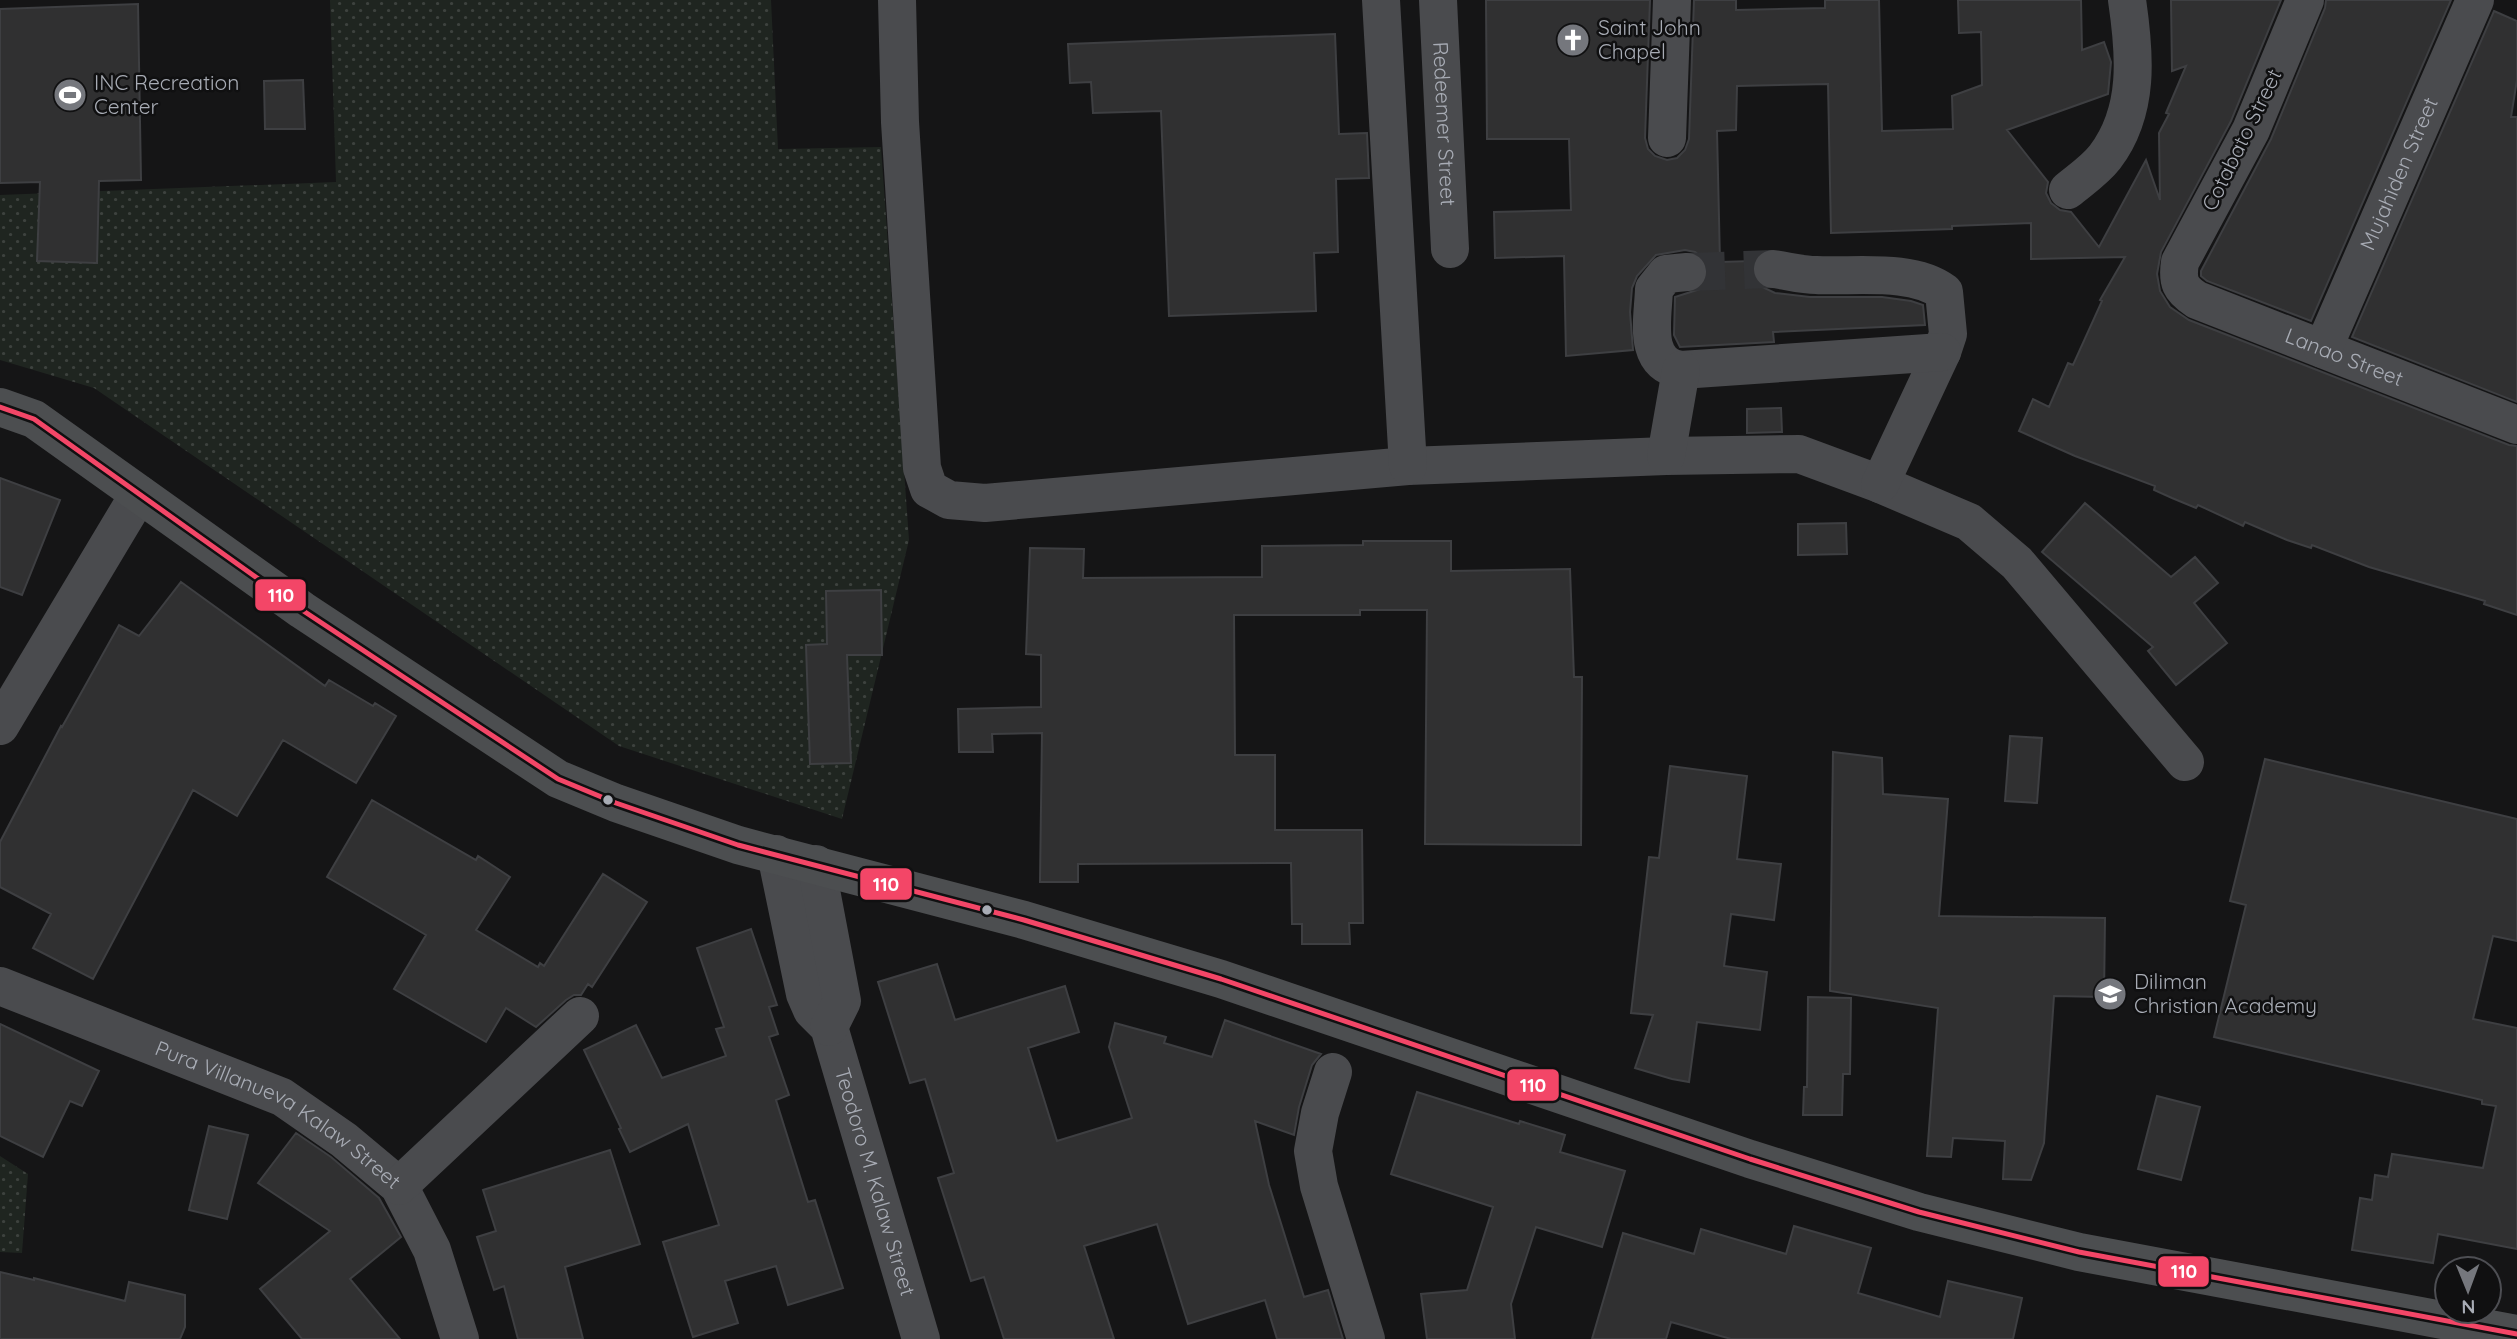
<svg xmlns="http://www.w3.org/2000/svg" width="2517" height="1339" viewBox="0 0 2517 1339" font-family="Quicksand,sans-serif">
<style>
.grass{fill:url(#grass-dots)}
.building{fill:#303031;stroke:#3e3f42;stroke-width:2}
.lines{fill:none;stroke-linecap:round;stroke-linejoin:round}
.minor-tunnel{stroke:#323336;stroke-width:38;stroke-dasharray:38 19;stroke-linecap:butt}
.minor{stroke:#4a4b4e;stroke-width:38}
.major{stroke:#4c4e50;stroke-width:38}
.bus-1-casing{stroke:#101011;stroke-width:10}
.bus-1{stroke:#f34667;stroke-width:5}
.bus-dot{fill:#a8acb5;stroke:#101011;stroke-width:2.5}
.labels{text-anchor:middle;stroke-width:5;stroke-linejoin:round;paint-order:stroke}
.poi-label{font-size:21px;fill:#a8acb5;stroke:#101011;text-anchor:start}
.street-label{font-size:21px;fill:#a8acb5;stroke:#101011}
.line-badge{stroke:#101011;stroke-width:2.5}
.badge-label{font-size:19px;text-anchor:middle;font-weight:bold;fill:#fff}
</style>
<defs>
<pattern id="grass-dots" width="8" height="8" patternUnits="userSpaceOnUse" patternTransform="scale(1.75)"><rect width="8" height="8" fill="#1f2520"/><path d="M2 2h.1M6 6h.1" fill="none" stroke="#3d423e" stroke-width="1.8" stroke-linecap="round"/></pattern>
</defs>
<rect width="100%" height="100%" fill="#151516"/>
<path class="grass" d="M330,0H771L778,149L881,147L909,540L842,819L619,746L94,388L0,360V195L336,182Z
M0,1156L28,1174L22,1253L0,1252Z"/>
<path class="building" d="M1486,0H1650L1645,138L1648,149L1655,156L1667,160L1677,158L1685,150L1689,139L1694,0H1736V10L1825,8V0H1879L1882,131L1953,129L1952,96L1982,85L1981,32L1959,33L1958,0H2081L2082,50L2104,42L2111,62L2108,94L2007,130L2048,182L2046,193L2051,203L2060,210L2071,212L2099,247L2146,160L2160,200L2159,133L2169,114L2166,113L2186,66L2172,71L2171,0H2281L2231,121L2161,252L2157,274L2160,291L2170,307L2189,320L2509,445L2517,446V615L2484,604L2485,601L2369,567L2312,545L2311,548L2287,540L2245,522L2243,526L2198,505L2196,508L2172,498L2154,490L2155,486L2075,456L2019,431L2033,399L2049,407L2068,363L2073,365L2102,301L2100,300L2125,257L2031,259V223L1952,226V229L1831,233L1828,84L1737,86L1736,130L1717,131L1720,262L1753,261L1751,266L1753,278L1760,286L1775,293L1810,297H1882L1911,301L1923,305L1925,325L1773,332L1774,342L1680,347L1674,335L1675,297L1700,289L1707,282L1709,271L1704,259L1695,252L1685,250L1656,255L1637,276L1632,288L1630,312L1633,350L1566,356L1564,256L1495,258L1494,212L1571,210L1569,139H1487Z
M2326,0H2451L2311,321L2207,281L2201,276V271L2271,139L2325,8Z
M138,4L141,180L99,181L97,263L37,261L40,182L0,183V9Z
M2494,11L2517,21V80L2511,117H2517V402L2352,337Z
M1335,34L1339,134L1367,133L1369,178L1336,179L1338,252L1314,253L1316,311L1169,316L1161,111L1093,113L1091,82L1070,83L1068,44Z
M303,80L305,129H265L264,81Z
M1781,408L1782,432L1747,433V409Z
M0,478L60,500L22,595L0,587Z
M2085,503L2171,577L2195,557L2218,583L2194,603L2227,643L2176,685L2148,651L2153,647L2042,552Z
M1846,523L1847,554L1798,555V524Z
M1363,541H1451V571L1570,569L1574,677H1582L1581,845L1425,844L1427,610H1360V615H1234L1235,755H1275V830H1362L1363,923H1349L1350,944H1302V924H1292L1291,863L1078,864V882H1040L1042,733L992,734L993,752H959L958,709L1041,707V655L1026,654L1030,548L1084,549L1083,578L1262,577V546L1363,545Z
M181,582L325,686L329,680L373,706L375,703L396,716L356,783L283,740L237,816L193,790L93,979L33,948L51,914L0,887V842L61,726L62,727L119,625L139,636Z
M881,590L882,655H847L851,763L810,764L806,645L827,644L826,591Z
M2010,736L2042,738L2037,803L2005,801Z
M1833,752L1882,758L1883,794L1948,799L1939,916L2105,918L2104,997L2054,996L2044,1143L2031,1180L2003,1179L2005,1141L1953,1138L1951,1157L1927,1156L1938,1008L1830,991Z
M2265,759L2517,819V941L2493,936L2473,1019L2517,1028V1249L2438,1234L2433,1263L2352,1250L2360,1198L2372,1200L2375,1175L2388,1177L2392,1154L2483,1168L2496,1106L2482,1104V1100L2214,1037L2246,905L2230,901Z
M1670,766L1747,776L1737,859L1781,864L1774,920L1731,914L1724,966L1767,972L1760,1030L1697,1022L1689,1082L1672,1079L1635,1068L1653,1015L1631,1013L1649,857L1659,858Z
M372,800L476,860L478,856L510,877L476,930L538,967L540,963L544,966L603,874L647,902L592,987L588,984L581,995H574L566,1000L536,1027L506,1008L486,1042L394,989L426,935L327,877Z
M751,929L777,1005L769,1007L778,1034L769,1037L789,1095L776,1100L808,1202L815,1200L843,1288L788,1305L776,1266L725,1281L738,1323L693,1337L663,1242L719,1225L688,1124L630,1152L619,1129L621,1128L584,1050L636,1025L662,1078L726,1056L716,1029L724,1027L697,948Z
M937,964L955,1020L1065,986L1079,1032L1028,1048L1057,1141L1132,1118L1109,1047L1115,1023L1166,1037L1164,1043L1212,1057L1225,1020L1321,1054L1312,1065L1299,1107L1294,1135L1255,1121L1269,1185L1304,1297L1328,1290L1343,1339H1277L1265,1300L1188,1324L1157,1224L1084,1246L1114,1339H1004L984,1277L971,1281L938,1178L954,1173L925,1079L910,1083L878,982Z
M1808,997L1851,998L1850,1074H1843L1842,1115H1803L1804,1087H1807Z
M0,1024L99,1071L82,1106L70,1101L43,1157L0,1136Z
M1417,1092L1519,1124L1520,1121L1565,1135L1560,1152L1625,1171L1602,1247L1536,1227L1511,1304L1515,1339H1427L1421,1294L1467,1290L1493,1207L1391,1174Z
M2157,1096L2200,1107L2181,1180L2138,1169Z
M209,1126L248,1135L227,1219L189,1210Z
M296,1133L331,1157L379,1198L401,1237L350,1279L400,1339H302L260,1289L330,1231L258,1183Z
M610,1150L640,1244L565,1267L583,1339H518L504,1286L494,1290L477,1237L496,1231L483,1190Z
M1794,1226L1871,1248L1858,1293L1940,1317L1948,1281L2022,1298L2013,1339H1731L1671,1322L1666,1339H1592L1623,1233L1694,1254L1701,1229L1786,1254Z
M0,1272L34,1280V1278L125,1301L129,1282L185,1295V1327L180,1339H0Z"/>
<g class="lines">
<path class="minor-tunnel" d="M1687,272L1773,269"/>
<g class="minor">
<path d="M897,0L900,122L922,468L929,489L949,500L985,503L1408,466L1666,456L1799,454L1880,484L1969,522L2017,563L2185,762"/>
<path d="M1381,0L1408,466"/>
<path id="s1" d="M1438,0L1450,249"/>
<path id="s2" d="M2305,0L2251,130L2180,262C2177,282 2180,289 2197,300L2517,425"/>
<path d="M1667,138L1672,0"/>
<path d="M2068,190C2080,180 2095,170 2105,157C2140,111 2135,54 2127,0"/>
<path d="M1773,269C1788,271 1802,275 1816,275C1855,277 1912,268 1944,292L1948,334L1942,352L1880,484"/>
<path d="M1687,272L1666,274L1654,289C1653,320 1642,363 1681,370L1942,352"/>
<path id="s3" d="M2323,349L2475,0"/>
<path d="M1666,456L1681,370"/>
<path d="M0,726L139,494"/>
<path id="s4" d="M776,854L805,994L812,1010L829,1027L921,1339"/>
<path d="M816,864L842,1001L829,1027"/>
<path id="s5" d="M0,986L282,1097L344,1140L399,1186L432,1250L460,1339"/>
<path d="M1333,1072L1320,1113L1313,1151L1319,1186L1366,1339"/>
<path d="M399,1186L580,1016"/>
</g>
<path class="major" d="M0,407L34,419L302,610L558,779L616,803L738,845L1024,920L1221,979L1750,1159L1919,1212L2079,1252L2517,1334"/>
<defs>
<path id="bus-1" d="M0,407L34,419L302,610L558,779L616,803L738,845L1024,920L1221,979L1750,1159L1919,1212L2079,1252L2517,1334"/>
</defs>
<use href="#bus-1" class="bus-1-casing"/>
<use href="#bus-1" class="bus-1"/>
</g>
<defs>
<symbol id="church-disc" viewBox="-11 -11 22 22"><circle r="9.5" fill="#75777d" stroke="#101011"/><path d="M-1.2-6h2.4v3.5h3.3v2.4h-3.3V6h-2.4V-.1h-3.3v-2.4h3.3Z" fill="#fff"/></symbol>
<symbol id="stadium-disc" viewBox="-11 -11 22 22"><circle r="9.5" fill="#75777d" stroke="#101011"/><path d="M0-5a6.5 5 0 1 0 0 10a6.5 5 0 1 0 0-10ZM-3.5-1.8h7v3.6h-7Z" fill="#fff"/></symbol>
<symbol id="school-disc" viewBox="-11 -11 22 22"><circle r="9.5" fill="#75777d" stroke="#101011"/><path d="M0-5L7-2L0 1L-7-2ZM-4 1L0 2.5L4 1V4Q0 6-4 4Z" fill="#fff"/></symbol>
</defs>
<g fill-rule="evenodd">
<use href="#church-disc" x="1554" y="21" width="38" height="38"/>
<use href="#stadium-disc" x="51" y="76" width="38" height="38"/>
<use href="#school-disc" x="2091" y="975" width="38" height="38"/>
</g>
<g class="bus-dot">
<circle cx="608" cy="800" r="6"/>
<circle cx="987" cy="910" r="6"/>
</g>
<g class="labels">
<g class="poi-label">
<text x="1598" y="35">Saint John<tspan x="1598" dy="24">Chapel</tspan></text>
<text x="94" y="90">INC Recreation<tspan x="94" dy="24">Center</tspan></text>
<text x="2134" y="989">Diliman<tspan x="2134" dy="24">Christian Academy</tspan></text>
</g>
<g class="street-label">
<text dy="7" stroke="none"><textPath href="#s1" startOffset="124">Redeemer Street</textPath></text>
<text transform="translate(2242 140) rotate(-64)" y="7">Cotabato Street</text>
<text dy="7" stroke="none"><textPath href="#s3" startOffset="191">Mujahiden Street</textPath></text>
<text dy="7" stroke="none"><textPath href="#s2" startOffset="494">Lanao Street</textPath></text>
<text dy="7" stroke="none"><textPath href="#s5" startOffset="308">Pura Villanueva Kalaw Street</textPath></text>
<text dy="7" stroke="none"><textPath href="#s4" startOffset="346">Teodoro M. Kalaw Street</textPath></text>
</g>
</g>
<g class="line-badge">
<rect x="254" y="578" width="53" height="34" rx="7" fill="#f34667"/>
<rect x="859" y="867" width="54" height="34" rx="7" fill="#f34667"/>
<rect x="1506" y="1068" width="54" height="34" rx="7" fill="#f34667"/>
<rect x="2157" y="1255" width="53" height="33" rx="7" fill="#f34667"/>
</g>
<g class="badge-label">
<text x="281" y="602">110</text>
<text x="886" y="891">110</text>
<text x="1533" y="1092">110</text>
<text x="2184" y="1278">110</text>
</g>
<g transform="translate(2468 1290) rotate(179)"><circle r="33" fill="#101011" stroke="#4d4e53" stroke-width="2"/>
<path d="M0-5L12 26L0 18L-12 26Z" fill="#75777d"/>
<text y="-10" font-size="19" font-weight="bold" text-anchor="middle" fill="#a8acb5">N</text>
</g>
</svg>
